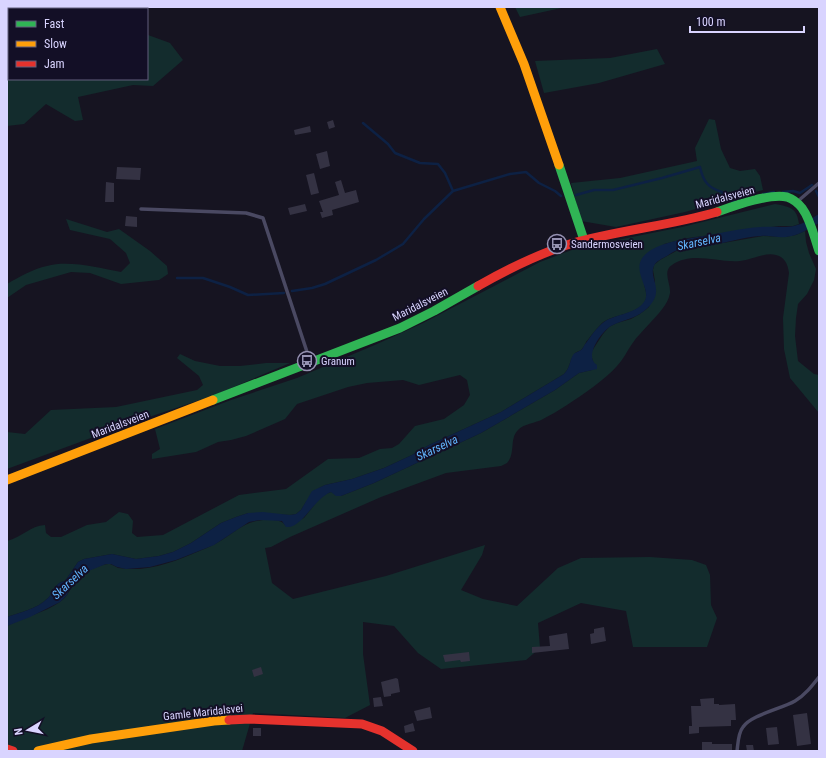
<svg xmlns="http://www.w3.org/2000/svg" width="826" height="758" viewBox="0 0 826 758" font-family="'Roboto Condensed',sans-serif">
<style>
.green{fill:#132c2d}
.water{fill:#0d2144}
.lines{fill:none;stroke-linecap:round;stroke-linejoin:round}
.stream{stroke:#0d2144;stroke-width:2.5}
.building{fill:#343243}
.path{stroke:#44505f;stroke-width:1.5;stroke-dasharray:2 3;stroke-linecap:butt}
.lane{stroke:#4a4962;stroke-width:3.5}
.fast{stroke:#30b455;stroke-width:9}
.slow{stroke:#ff9f0a;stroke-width:9}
.jam{stroke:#e5322d;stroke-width:9}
.labels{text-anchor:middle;stroke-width:4;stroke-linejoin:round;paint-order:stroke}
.street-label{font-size:11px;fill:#d9d4ff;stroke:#130f26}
.poi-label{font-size:11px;fill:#d9d4ff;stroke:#130f26;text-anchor:start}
.water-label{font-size:12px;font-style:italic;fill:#62b6ff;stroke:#130f26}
</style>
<rect width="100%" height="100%" fill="#161421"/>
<path class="green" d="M7,7H140V9H9V79H147V33L148,35L170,43L183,60L153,86L133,85L78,97L83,120L75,121L46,104L24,124L7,126Z
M515,7H566L520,17Z
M657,49L665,64L599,83L544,93L535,61L610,58Z
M709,119L715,120L721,149L730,168L740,171L755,169L760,176L763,190L685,212L616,227L581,221L571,183L620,178L697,161L695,148Z
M775,204C791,207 797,208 799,224L793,226H779L688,238L664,244L644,285C646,291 648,297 644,303C634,315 614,314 602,323C596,329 591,336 586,342C585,345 583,348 581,350C578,352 576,351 574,355C569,361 571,366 564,374L501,412L429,445L412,455L384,468L352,479L325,485L319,488L306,502L301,510L296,514L290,515L248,513L236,517L221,523L191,543L173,552L159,556L136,559L112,554L84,559L78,562L65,581C54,583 55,592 48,598C37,609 21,612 7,617V541C22,537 30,526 45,525L46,533L51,537H61L87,525L106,522L119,512L128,514L133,521L132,533L137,537L163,535L239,495L286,489L328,459L359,458L380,449L392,448L399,444L415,426L444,419L464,405L470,395L467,380L460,375L419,385L403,380L367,383L348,387L297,404L285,419L246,436L231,440L218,442L196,452L152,459V454L160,449L155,429L231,400L297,378L377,344L423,323L540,262L577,248L682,227Z
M66,219L107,232L119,229L150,251L167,266L168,274L159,280L121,284L90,273L71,272L26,285L7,298V284C19,277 33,269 47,266C69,260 99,268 121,272L130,263L126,253L110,239L70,230Z
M805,231L806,242L809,253L816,269L814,280L807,294L798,304L796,318L795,336L798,361L814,374L819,375V413L790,378L784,349L783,318L789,273C788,265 785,257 776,255C765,252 751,260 740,261C717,263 693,251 672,265C662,271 671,284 670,293C668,305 657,315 650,323C644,330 637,336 632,344C627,351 623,360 617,366C605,380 582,395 567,405C559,410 551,415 543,419C536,423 523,424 518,430C509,439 516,453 507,463L501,466L446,473L381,497L290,537L271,547L265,548L272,583L293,599L386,576L485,545L482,555L461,590L483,599L517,606L558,568L581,558L650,557L692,560L706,565L710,575L711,605L717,618L707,647H633L626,611L581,603L538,623L540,648L526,660L441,669L418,653L394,626L363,622V654L370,705L345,718L253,713L242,751H7V626C24,617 44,613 60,602C72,594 72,577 87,571C92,569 105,563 110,564C113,565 116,567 118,568C125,569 133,569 140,569C164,567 187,556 209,547C231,538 242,519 268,520C275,520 281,520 285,525L304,518L319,499L326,494L331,492L341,496L374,483L481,433L555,390L579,373L592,370L594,364L592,358V351L603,334L609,327L617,323L631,319L640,314L649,307L655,281L653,270L654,265L660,260L680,249L706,246L763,236L785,237L796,235Z
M180,354L195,361L220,366H240L266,363H290L215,395L134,422L7,469V432L25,434L51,410L116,407L197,390L203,385L199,376L177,358Z"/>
<path class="water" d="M819,214V223C808,229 798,236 786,237C778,238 769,235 761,236C743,237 726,243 708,246C699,247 689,247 681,249C676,250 671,253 667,256C663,258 657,261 655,264C646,278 669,291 644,311C634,319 622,320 611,326C602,331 583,357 597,365V369L579,373L555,390L481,433L374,483L341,496H336L331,492C314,498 302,529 286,527L282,521L260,520L249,522L214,545L176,560L150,567L126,569L117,567L111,564H106L86,572L79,576L70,588L67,595L60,602L30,617L7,626V617C21,612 37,609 48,598C55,591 54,583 65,581L78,562L84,559L112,554L136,559L159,556L173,552L191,543L221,523L236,517L248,513L263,512L290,515L296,514L301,510L312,491L325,485L352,479L384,468L412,455L429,445L501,412L564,374C571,366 569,362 573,355C575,352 578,352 581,350C583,349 584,345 586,343C591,336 597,327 604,322C615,314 636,314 644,302C654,287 624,267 651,250C666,241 686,239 704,236C723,233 741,228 761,227C771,226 784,228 794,226C803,224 811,219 819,214Z"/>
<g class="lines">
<path class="stream" d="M363,123L388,144L395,153L420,163L438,164L445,173L453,191
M816,191L819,197
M783,192L793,191L800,193L812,185
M763,194L774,192
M576,195L594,190H613L662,178L700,167C703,181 708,188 722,192L725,197L733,202L735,201
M177,278H203L230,287L248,295L284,293
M292,291L312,288L325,284L376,260L403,244L424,219L453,191L510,174L526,172L539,183L555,191L561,196"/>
</g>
<path class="building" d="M333,120L335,127L329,129L327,122Z
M310,126L311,132L295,135L294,130Z
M327,151L330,166L320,169L316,154Z
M117,167L141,168L140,180L116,179Z
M314,173L319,193L311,195L306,175Z
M341,180L345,193L356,190L359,202L332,210L333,215L322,218L320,212H323L319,201L339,195L335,182Z
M106,182L114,183V202H105Z
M305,204L307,211L290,215L288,208Z
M126,216L137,217V227L125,226Z
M604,627L606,641L591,644L590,634L594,633V629Z
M567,633L569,649L532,653V647L550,646L549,636Z
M469,652L470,661L461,662L460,660L445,662L443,655Z
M261,667L263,674L254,677L252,670Z
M396,678L398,679L400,692L391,694V696L384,697L381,682Z
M381,697L383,706L374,707L373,698Z
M714,698V704H719V705L735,704L736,720H731V726L699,727V733L689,734V726H692L691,706H701L700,699Z
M430,707L432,718L417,721L414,711Z
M807,713L811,744L797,746L793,715Z
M413,723L415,731L405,733L404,726Z
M777,727L779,744L768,745L766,728Z
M253,728H261V736H253Z
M702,742H712V744H732V751H702Z
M746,745H753L754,751H747Z"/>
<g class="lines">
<path class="path" d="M44,9L51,7
M7,16L9,15"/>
<path class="lane" d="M798,201L819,183
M141,209L246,213L263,218L310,361
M737,751C738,744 738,733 743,727C751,715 781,709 795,701C805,695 812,686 819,677"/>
<path class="fast" d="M559,165L584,240
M717,212C734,206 769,193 787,197C793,199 798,203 802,208C811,220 814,237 819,251
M213,400L400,328L434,311L478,286"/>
<path class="slow" d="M500,7L524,64L559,165
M7,480L213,400
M38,751L91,739L214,721L229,720"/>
<path class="jam" d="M478,286C508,269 538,254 570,244C618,230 669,226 717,212
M229,720L250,719L362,724L382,731L413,751
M7,749L13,751"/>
</g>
<defs>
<symbol id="bus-ring" viewBox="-11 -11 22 22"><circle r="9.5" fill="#130f26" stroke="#9591b1" stroke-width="1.5"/><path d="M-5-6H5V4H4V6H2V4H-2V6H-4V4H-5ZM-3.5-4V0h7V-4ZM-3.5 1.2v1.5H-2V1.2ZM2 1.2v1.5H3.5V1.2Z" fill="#9591b1"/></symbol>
</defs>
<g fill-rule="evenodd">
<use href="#bus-ring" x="546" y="233" width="22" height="22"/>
<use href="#bus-ring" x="296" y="350" width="22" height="22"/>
</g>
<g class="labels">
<g class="street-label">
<text transform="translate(725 197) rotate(-15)" y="4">Maridalsveien</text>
<text transform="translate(420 304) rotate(-27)" y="4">Maridalsveien</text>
<text transform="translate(120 424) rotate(-21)" y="4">Maridalsveien</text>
<text transform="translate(203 712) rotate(-6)" y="4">Gamle Maridalsvei</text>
</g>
<g class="poi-label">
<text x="571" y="248">Sandermosveien</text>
<text x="321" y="365">Granum</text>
</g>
<g class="water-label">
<text transform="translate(699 242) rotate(-12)" y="4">Skarselva</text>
<text transform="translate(437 448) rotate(-25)" y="4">Skarselva</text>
<text transform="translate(70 582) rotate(-43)" y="4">Skarselva</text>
</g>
</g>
<rect width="826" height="758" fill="none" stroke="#d9d4ff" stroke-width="16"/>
<rect x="8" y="8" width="140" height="72" fill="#130f26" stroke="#625e7d"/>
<rect x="16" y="21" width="20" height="6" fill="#30b455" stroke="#625e7d"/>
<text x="44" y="28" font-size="12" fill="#d9d4ff">Fast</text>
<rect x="16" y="41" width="20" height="6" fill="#ff9f0a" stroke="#625e7d"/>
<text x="44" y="48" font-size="12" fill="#d9d4ff">Slow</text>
<rect x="16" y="61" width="20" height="6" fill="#e5322d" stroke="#625e7d"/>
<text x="44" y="68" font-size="12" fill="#d9d4ff">Jam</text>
<g transform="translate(28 730) rotate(260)" stroke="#130f26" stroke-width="3" paint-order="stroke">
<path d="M0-3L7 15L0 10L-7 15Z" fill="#d9d4ff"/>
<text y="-6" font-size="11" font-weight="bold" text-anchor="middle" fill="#d9d4ff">N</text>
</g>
<path d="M690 26v6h114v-6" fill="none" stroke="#d9d4ff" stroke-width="2"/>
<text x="696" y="26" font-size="12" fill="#d9d4ff" stroke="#130f26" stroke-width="3" paint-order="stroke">100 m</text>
</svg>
